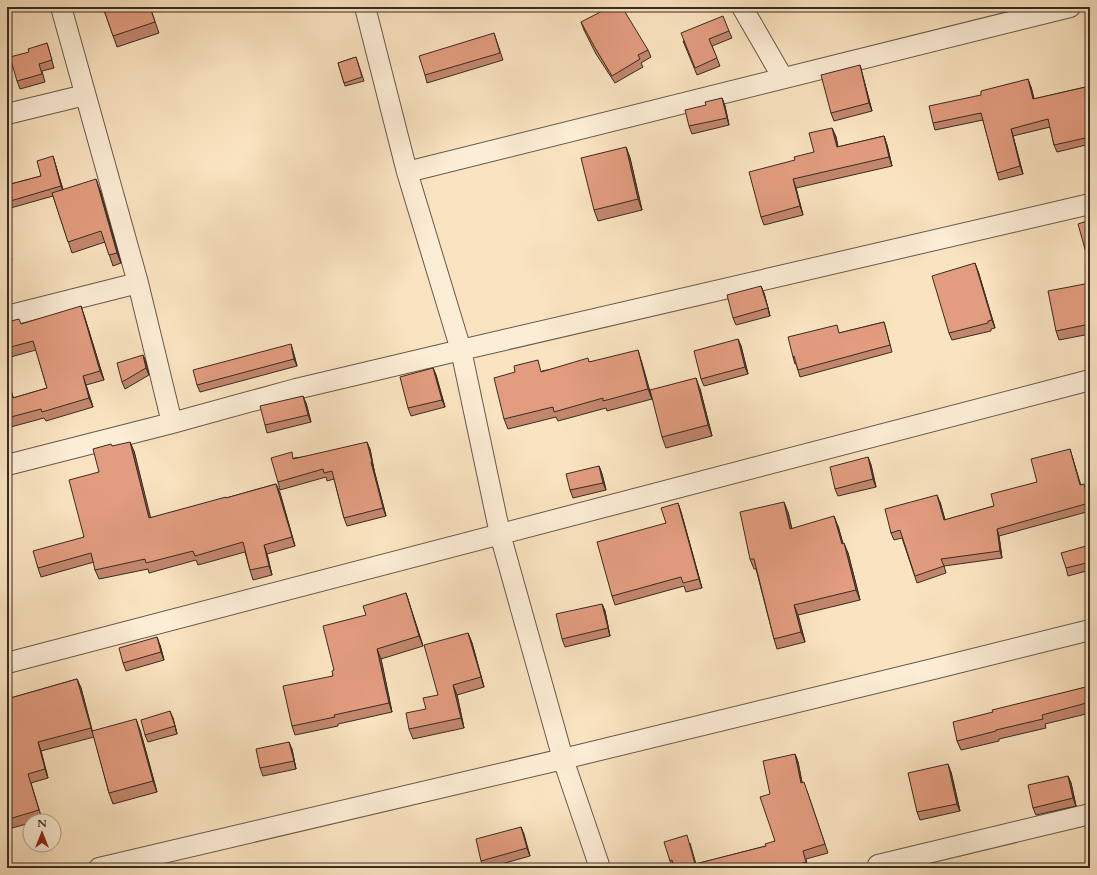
<svg xmlns="http://www.w3.org/2000/svg" width="1097" height="875" viewBox="0 0 1097 875" font-family="Cardo,serif">
<style>
.lines{fill:none;stroke-linecap:round;stroke-linejoin:round}
.minor-casing{stroke:#69594a;stroke-width:22}
.minor{stroke:#fcedd6;stroke-width:20}
.wall{fill:#c2866d;stroke:#392b22}
.shaded-wall{fill:#9e6d59;stroke:#392b22}
.building{fill:#e29c7f;stroke:#392b22}
</style>
<rect width="100%" height="100%" fill="#fae3c0"/>
<filter id="stains"><feTurbulence type="fractalNoise" baseFrequency=".005" numOctaves="4"/><feColorMatrix values="0 0 0 0 .2 0 0 0 0 .09 0 0 0 0 .02 0 0 0 .5 -.17"/></filter>
<radialGradient id="worn" r=".72"><stop offset=".6" stop-color="#630" stop-opacity="0"/><stop offset="1" stop-color="#630" stop-opacity=".3"/></radialGradient>
<g class="lines">
<defs>
<path id="minor" d="M61,7L138,283L172,423
M365,7L407,172L461,350L500,534L563,759L600,868
M742,7L783,78
M7,114L85,95
M407,172L1070,7
M7,316L138,283
M7,465L172,423L296,389L461,350L1090,204
M7,663L1090,380
M99,868L563,759L933,669L1090,630
M879,868L878,865L1090,814"/>
</defs>
<use href="#minor" class="minor-casing"/>
<use href="#minor" class="minor"/>
</g>
<path class="wall" d="M7,7H26L7,13Z
M103,7H150L159,33L117,47Z
M581,22L648,50L651,57L641,63L643,67L615,83L596,54L584,30Z
M729,31L732,38L712,46L720,66L697,75L683,41Z
M494,33L503,60L427,83L425,75Z
M47,43L54,68L42,71L45,82L20,89L17,81L29,52Z
M356,57L364,81L345,86L338,63Z
M860,65L862,73L872,111L834,121L831,113Z
M1090,86V144L1057,152L1054,145L1050,127L1013,136L1023,174L999,180L997,173L983,120L935,130L933,123L1031,87L1034,99Z
M722,98L725,106L729,125L692,134L689,126L706,105Z
M832,128L836,137L838,147L884,136L887,145L892,166L796,188L803,215L764,225L761,217L814,152Z
M626,147L630,158L642,210L598,221L594,210Z
M55,163L63,190H100L121,263L113,266L105,242L72,253L53,196L7,209V185L41,176Z
M7,244L12,260L7,261Z
M978,271L995,328L991,329V331L952,340L949,333Z
M1090,283V334L1059,340L1056,331Z
M764,293L770,316L736,325L733,318Z
M84,315L104,380L86,385L93,407L46,421L44,418L7,428V376L13,398L47,388L36,350L7,358V322L21,324Z
M884,322L886,329L892,352L800,377L796,364H795L793,357L839,333Z
M738,339L741,346L748,374L704,386L701,379Z
M293,351L297,366L200,392L197,385Z
M143,355L146,363L149,375L125,389L122,382Z
M641,360L652,399L607,411L606,408L558,421L556,417L508,429L504,419L542,371L589,362Z
M433,368L436,375L445,407L411,416L408,408Z
M700,389L712,436L666,448L662,437Z
M306,403L311,422L267,433L265,425Z
M112,446L134,451L150,518L226,498L276,484L280,493L295,546L267,554L272,575L253,580L250,570L245,552L198,565L196,560L149,573L148,569L99,579L95,570L94,562L41,577L38,568L84,537L99,472Z
M370,449L374,470L386,516L347,526L344,518L334,479L327,481L326,477L280,490L278,482L294,458Z
M1072,456L1080,485L1086,491L1090,505V511L999,536L1002,558L944,566L946,573L917,583L902,538L894,540L891,533L940,502L945,520L994,506L1037,482Z
M868,457L871,465L876,487L838,496L835,489Z
M599,466L602,474L606,490L573,498L570,490Z
M678,503L681,512L702,588L686,592L684,586L615,605L612,596L666,523Z
M788,512L792,529L838,526L843,544L848,553L860,600L798,615L805,642L777,649L774,639L756,569H754L750,559Z
M1090,545V570L1068,576L1066,568Z
M406,593L423,646L381,659L392,712L338,724V726L295,735L292,726L333,676L334,670L366,615Z
M602,604L605,611L610,636L565,647L562,639Z
M468,633L472,643L484,687L457,695L464,728L413,739L409,729L438,695Z
M160,645L164,660L126,671L123,663Z
M77,679L81,688L92,731L140,730L157,792L113,804L109,793L94,737L41,751L48,778L31,783L42,819L36,821H30V823L12,828L9,819L7,699Z
M1090,686V713L1045,724L1046,728L999,739V741L961,750L957,741L993,712Z
M173,718L177,734L148,742L145,735Z
M292,749L296,769L263,776L260,768Z
M795,754L798,762L802,783L807,791L828,853L806,859L808,868H673L670,861L690,843L696,864L766,846L775,841Z
M951,772L960,811L920,820L917,812Z
M1068,776L1071,783L1076,806L1036,815L1033,808Z
M521,827L530,856L487,868H484L481,861Z"/>
<path class="shaded-wall" d="M860,65L862,73L872,111L869,103Z
M1028,79L1031,87L1036,106L1033,99Z
M722,98L725,106L729,125L727,118Z
M832,128L836,137L840,156L837,147Z
M1011,129L1013,136L1023,174L1020,166Z
M884,136L887,145L892,166L889,157Z
M626,147L630,158L642,210L638,199Z
M53,156L55,163L64,193L61,186Z
M96,179L100,190L121,263L117,253Z
M793,179L796,188L803,215L800,206Z
M975,263L978,271L995,328L992,320Z
M761,286L764,293L770,316L768,308Z
M81,306L84,315L104,380L100,371Z
M738,339L741,346L748,374L745,367Z
M291,344L293,351L297,366L294,359Z
M638,350L641,360L652,399L648,389Z
M143,355L146,363L149,375L146,368Z
M433,368L436,375L445,407L442,400Z
M7,376L16,407L13,398L7,379Z
M83,376L86,385L93,407L89,398Z
M696,378L700,389L712,436L708,425Z
M303,396L306,403L311,422L308,415Z
M130,442L134,451L153,527L149,518Z
M367,442L370,449L374,470Z
M1070,449L1072,456L1083,492L1080,485Z
M868,457L871,465L876,487L873,479Z
M371,462L374,470L386,516L383,508Z
M599,466L602,474L606,490L603,483Z
M276,484L280,493L295,546L292,537Z
M937,495L940,502L947,527L944,520Z
M784,502L788,512L794,539L790,529Z
M678,503L681,512L702,588L699,579Z
M834,516L838,526L846,554L842,544Z
M997,529L999,536L1002,558L1000,551Z
M844,543L848,553L860,600L856,590Z
M264,545L267,554L272,575L269,566Z
M406,593L409,603L423,646L419,636Z
M602,604L605,611L610,636Z
M794,605L798,615L805,642L801,632Z
M468,633L472,643L484,687L481,677Z
M157,637L160,645L164,660L161,652Z
M377,649L381,659L392,712L389,703Z
M77,679L81,688L94,737L91,728Z
M453,685L457,695L464,728L461,718Z
M170,711L173,718L177,734L175,726Z
M136,719L140,730L157,792L153,781Z
M38,742L41,751L48,778L45,769Z
M289,742L292,749L296,769L294,761Z
M795,754L798,762L804,792L801,783Z
M948,764L951,772L960,811L957,804Z
M1068,776L1071,783L1076,806L1073,798Z
M521,827L524,834L530,856L527,848Z"/>
<path class="building" d="M103,7H150L155,22L113,36Z
M610,7H618L619,8L620,7H622L648,50L638,55L640,59L612,76L594,46L581,22Z
M723,16L729,31L709,39L717,58L695,68L681,33Z
M494,33L500,53L425,75L419,56Z
M47,43L52,60L39,64L42,74L17,81L10,57L29,52L28,49Z
M356,57L362,77L344,83L338,63Z
M860,65L869,103L831,113L821,75Z
M1028,79L1033,99L1090,86V137L1054,145L1048,119L1011,129L1020,166L997,173L981,113L933,123L929,106L981,95V91Z
M722,98L727,118L689,126L685,110L706,105L705,102Z
M832,128L837,147L884,136L889,157L793,179L800,206L761,217L749,172L795,160L794,157L814,152L809,133Z
M626,147L638,199L594,210L581,158Z
M53,156L61,186L7,202V185L41,176L37,161Z
M96,179L117,253L109,255L101,231L68,242L52,193Z
M1090,220V267L1078,224Z
M7,246L9,253H7Z
M975,263L992,320L988,321V323L949,333L932,276Z
M1090,283V324L1056,331L1048,291Z
M761,286L768,308L733,318L727,295Z
M81,306L100,371L83,376L89,398L42,412L41,409L7,418V379L13,398L47,388L33,341L7,348V322L19,319L21,324Z
M884,322L890,345L798,370L794,356L793,357L788,337L837,325L839,333Z
M738,339L745,367L701,379L694,351Z
M291,344L294,359L197,385L193,370Z
M638,350L648,389L603,401V398L554,412L553,407L504,419L494,378L515,372L514,366L538,360L541,372L588,358L589,362Z
M143,355L146,368L122,382L117,363Z
M433,368L442,400L408,408L400,377Z
M696,378L708,425L662,437L650,390Z
M303,396L308,415L265,425L260,406Z
M130,442L149,518L226,497V498L276,484L292,537L264,545L269,566L250,570L243,542L195,556L193,551L146,563L145,559L95,570L91,553L38,568L33,551L84,537L69,480L99,472L93,449L111,444L112,446Z
M367,442L372,462H371L383,508L344,518L332,471L324,473L323,469L278,482L271,458L292,452L293,459Z
M1070,449L1080,485L1084,484L1089,503L997,529L1000,551L941,559L944,566L915,576L900,530L891,533L885,509L937,495L944,520L994,506L991,494L1037,482L1031,459Z
M868,457L873,479L835,489L830,467Z
M599,466L603,483L570,490L566,474Z
M784,502L790,529L834,516L842,544L844,543L856,590L794,605L801,632L774,639L754,559H750L740,512Z
M678,503L699,579L683,583L681,577L612,596L597,542L666,523L661,508Z
M1090,545V562L1066,568L1061,553Z
M406,593L419,636L377,649L389,703L334,715L335,717L292,726L283,686L333,676L332,671L334,670L323,626L366,615L363,606Z
M602,604L608,628L562,639L556,614Z
M468,633L481,677L453,685L461,718L409,729L406,713L426,709L423,698L438,695L424,645Z
M157,637L161,652L123,663L119,648Z
M77,679L91,728L38,742L45,769L28,774L39,810L9,819L7,813V699Z
M1090,686V702L1042,715L1043,719L996,730V731L957,741L953,722L993,712L992,710Z
M170,711L175,726L145,735L141,720Z
M136,719L153,781L109,793L92,731Z
M289,742L294,761L260,768L256,749Z
M795,754L801,783L804,782L825,844L803,851L806,862L787,868H675L672,860L670,861L664,842L687,835L695,864L766,846L765,844L775,841L760,797L770,794L763,761Z
M948,764L957,804L917,812L908,773Z
M1068,776L1073,798L1033,808L1028,785Z
M521,827L527,848L481,861L476,839Z"/>
<rect width="1097" height="875" fill="none" stroke="#fae3c0" stroke-width="24"/>
<rect x="8" y="8" width="1081" height="859" fill="none" stroke="#392b22" stroke-width="2"/>
<rect x="12" y="12" width="1073" height="851" fill="none" stroke="#392b22"/>
<g transform="translate(42 833)"><circle r="19" fill="#fcedd6" stroke="#ae9f8e"/>
<path d="M0-3L7 15L0 10L-7 15Z" fill="#8f2418"/>
<text y="-6" font-size="11" font-weight="bold" text-anchor="middle" fill="#392b22">N</text>
</g>
<rect width="100%" height="100%" filter="url(#stains)"/>
<rect width="100%" height="100%" fill="url(#worn)"/>
</svg>
